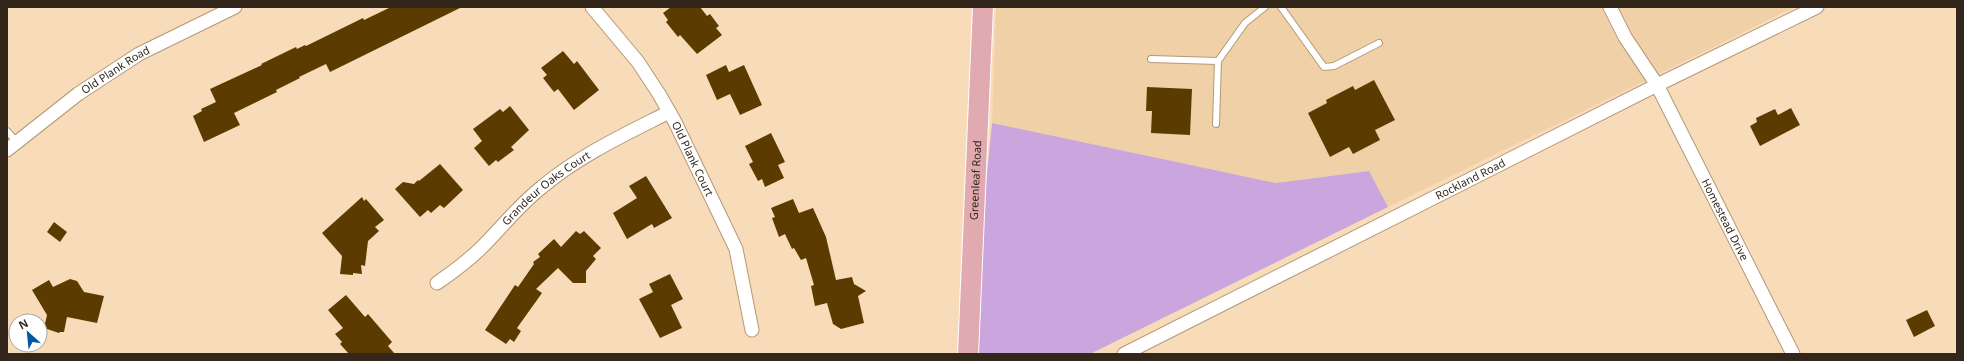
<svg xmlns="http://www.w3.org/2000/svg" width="1964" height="361" viewBox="0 0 1964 361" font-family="'Noto Sans',sans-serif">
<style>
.built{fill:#f0d1a7}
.green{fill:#caa5de}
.building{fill:#5c3b00}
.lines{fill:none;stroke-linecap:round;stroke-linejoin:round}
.service-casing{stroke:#b39977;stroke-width:8}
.minor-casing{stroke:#b39977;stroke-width:15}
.primary-casing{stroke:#fff;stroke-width:22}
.service{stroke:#fff;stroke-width:6}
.minor{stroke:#fff;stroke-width:13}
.primary{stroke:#e1aab0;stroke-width:20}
.labels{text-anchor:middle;stroke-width:4;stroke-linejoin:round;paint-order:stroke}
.street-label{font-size:11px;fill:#32271a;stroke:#fff}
</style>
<rect width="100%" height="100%" fill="#f8dcb9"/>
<path class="built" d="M996,7H1795L1388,207L1369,171L1276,183L992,123Z"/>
<path class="green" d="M992,123L1276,183L1369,171L1388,207L1090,354H977L981,235Z"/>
<path class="building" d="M391,7H462L330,72L326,64L299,77L300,78L276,90L277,92L234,113L240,125L204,142L193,116L202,111L201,109L216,102L210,89L262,65L261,64L296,47L297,49L305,45L306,46L363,18L364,20Z
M671,7H700L707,16L710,14L719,26L716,28L722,35L697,54L680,35L678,37L666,22L668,20L663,13Z
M563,51L574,64L577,61L599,90L574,110L558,89L554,92L543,78L547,75L541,68Z
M726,65L729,72L744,65L762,105L740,115L730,94L717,100L706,75Z
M1374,80L1395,120L1375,130L1380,140L1353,154L1349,147L1330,157L1308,113L1327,103L1326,100L1353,86L1355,90Z
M1147,87L1192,89L1190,135L1151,133L1152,111H1146Z
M510,106L529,130L511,147L514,150L498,162L496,160L489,166L474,148L482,141L473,129L500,109L503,112Z
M1791,108L1800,125L1760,146L1750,126L1757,122L1756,118L1775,109L1778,115Z
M771,133L785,162L778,165L784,178L765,187L762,179L758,181L749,164L753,162L745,146Z
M440,164L463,190L444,208L440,205L431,213L428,210L420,217L395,189L403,182L414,184L418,180L419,181Z
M646,176L672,218L654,228L652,224L627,239L613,213L637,198L629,186Z
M362,197L364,201L366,199L384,220L375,227L379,231L368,241L365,266L361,265L362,274L353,273V275L340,274L342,256L322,233Z
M793,199L799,213L813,208L826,237L836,280L852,277L854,284L866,291L858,296L864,323L841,329L833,324L827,303L815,306L811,286L814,285L806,258L801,260L794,248L792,249L785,234L779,237L772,218L775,217L771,208Z
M54,222L67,232L60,242L47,232Z
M576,231L580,234L584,231L601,248L593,256L596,259L586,271V283H573L558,268L536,289L542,293L517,328L521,331L514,342L510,339L506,344L485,330L515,285L518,287L534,264L533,262L540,257L538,254L554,239L561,247Z
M670,274L683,299L671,305L682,328L660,338L639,299L653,292L649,284Z
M70,279L77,281L84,292L104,296L97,323L67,317L64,332H60L59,333L44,328L47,315L32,290L49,280L53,287Z
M346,295L365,317L368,314L392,342L388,346L395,354H349L340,344L342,342L335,334L343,328L328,310Z
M1927,310L1935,326L1914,337L1906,320Z"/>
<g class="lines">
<defs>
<path id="service" d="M1281,7L1324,67L1334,66L1379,43
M1151,59L1218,61
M1216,124L1218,61L1245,23L1265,7
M7,131L17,142"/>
<g id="minor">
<path id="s1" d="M592,7L638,62L659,94L675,122L736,249L752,330"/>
<path id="s2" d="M1610,7L1625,37L1657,85L1793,354"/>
<path id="s3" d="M7,150L78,94L139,54L235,7"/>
<path id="s4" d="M437,283C453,272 468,261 482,247C502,227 519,205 542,187C580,155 626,134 669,112"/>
<path id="s5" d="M1124,354L1657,85L1817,7"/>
</g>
<g id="primary">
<path id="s6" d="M968,354L983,7"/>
</g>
</defs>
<use href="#service" class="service-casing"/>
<use href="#minor" class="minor-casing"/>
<use href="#primary" class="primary-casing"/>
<use href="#service" class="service"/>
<use href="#minor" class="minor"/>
<use href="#primary" class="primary"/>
</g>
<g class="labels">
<g class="street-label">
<text dy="4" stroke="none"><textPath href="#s3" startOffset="135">Old Plank Road</textPath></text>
<text dy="4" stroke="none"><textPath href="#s1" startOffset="183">Old Plank Court</textPath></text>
<text dy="4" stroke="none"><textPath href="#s5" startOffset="388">Rockland Road</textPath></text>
<text dy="4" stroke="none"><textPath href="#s6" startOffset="174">Greenleaf Road</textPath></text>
<text dy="4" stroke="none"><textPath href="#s4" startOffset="145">Grandeur Oaks Court</textPath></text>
<text dy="4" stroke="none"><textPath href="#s2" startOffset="242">Homestead Drive</textPath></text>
</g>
</g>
<rect width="1964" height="361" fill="none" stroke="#32271a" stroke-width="16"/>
<g transform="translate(28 333) rotate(333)"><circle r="19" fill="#ffffff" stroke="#ada9a3"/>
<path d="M0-3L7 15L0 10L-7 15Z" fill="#0158a5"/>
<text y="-6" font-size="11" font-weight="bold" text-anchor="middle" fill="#32271a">N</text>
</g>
</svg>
